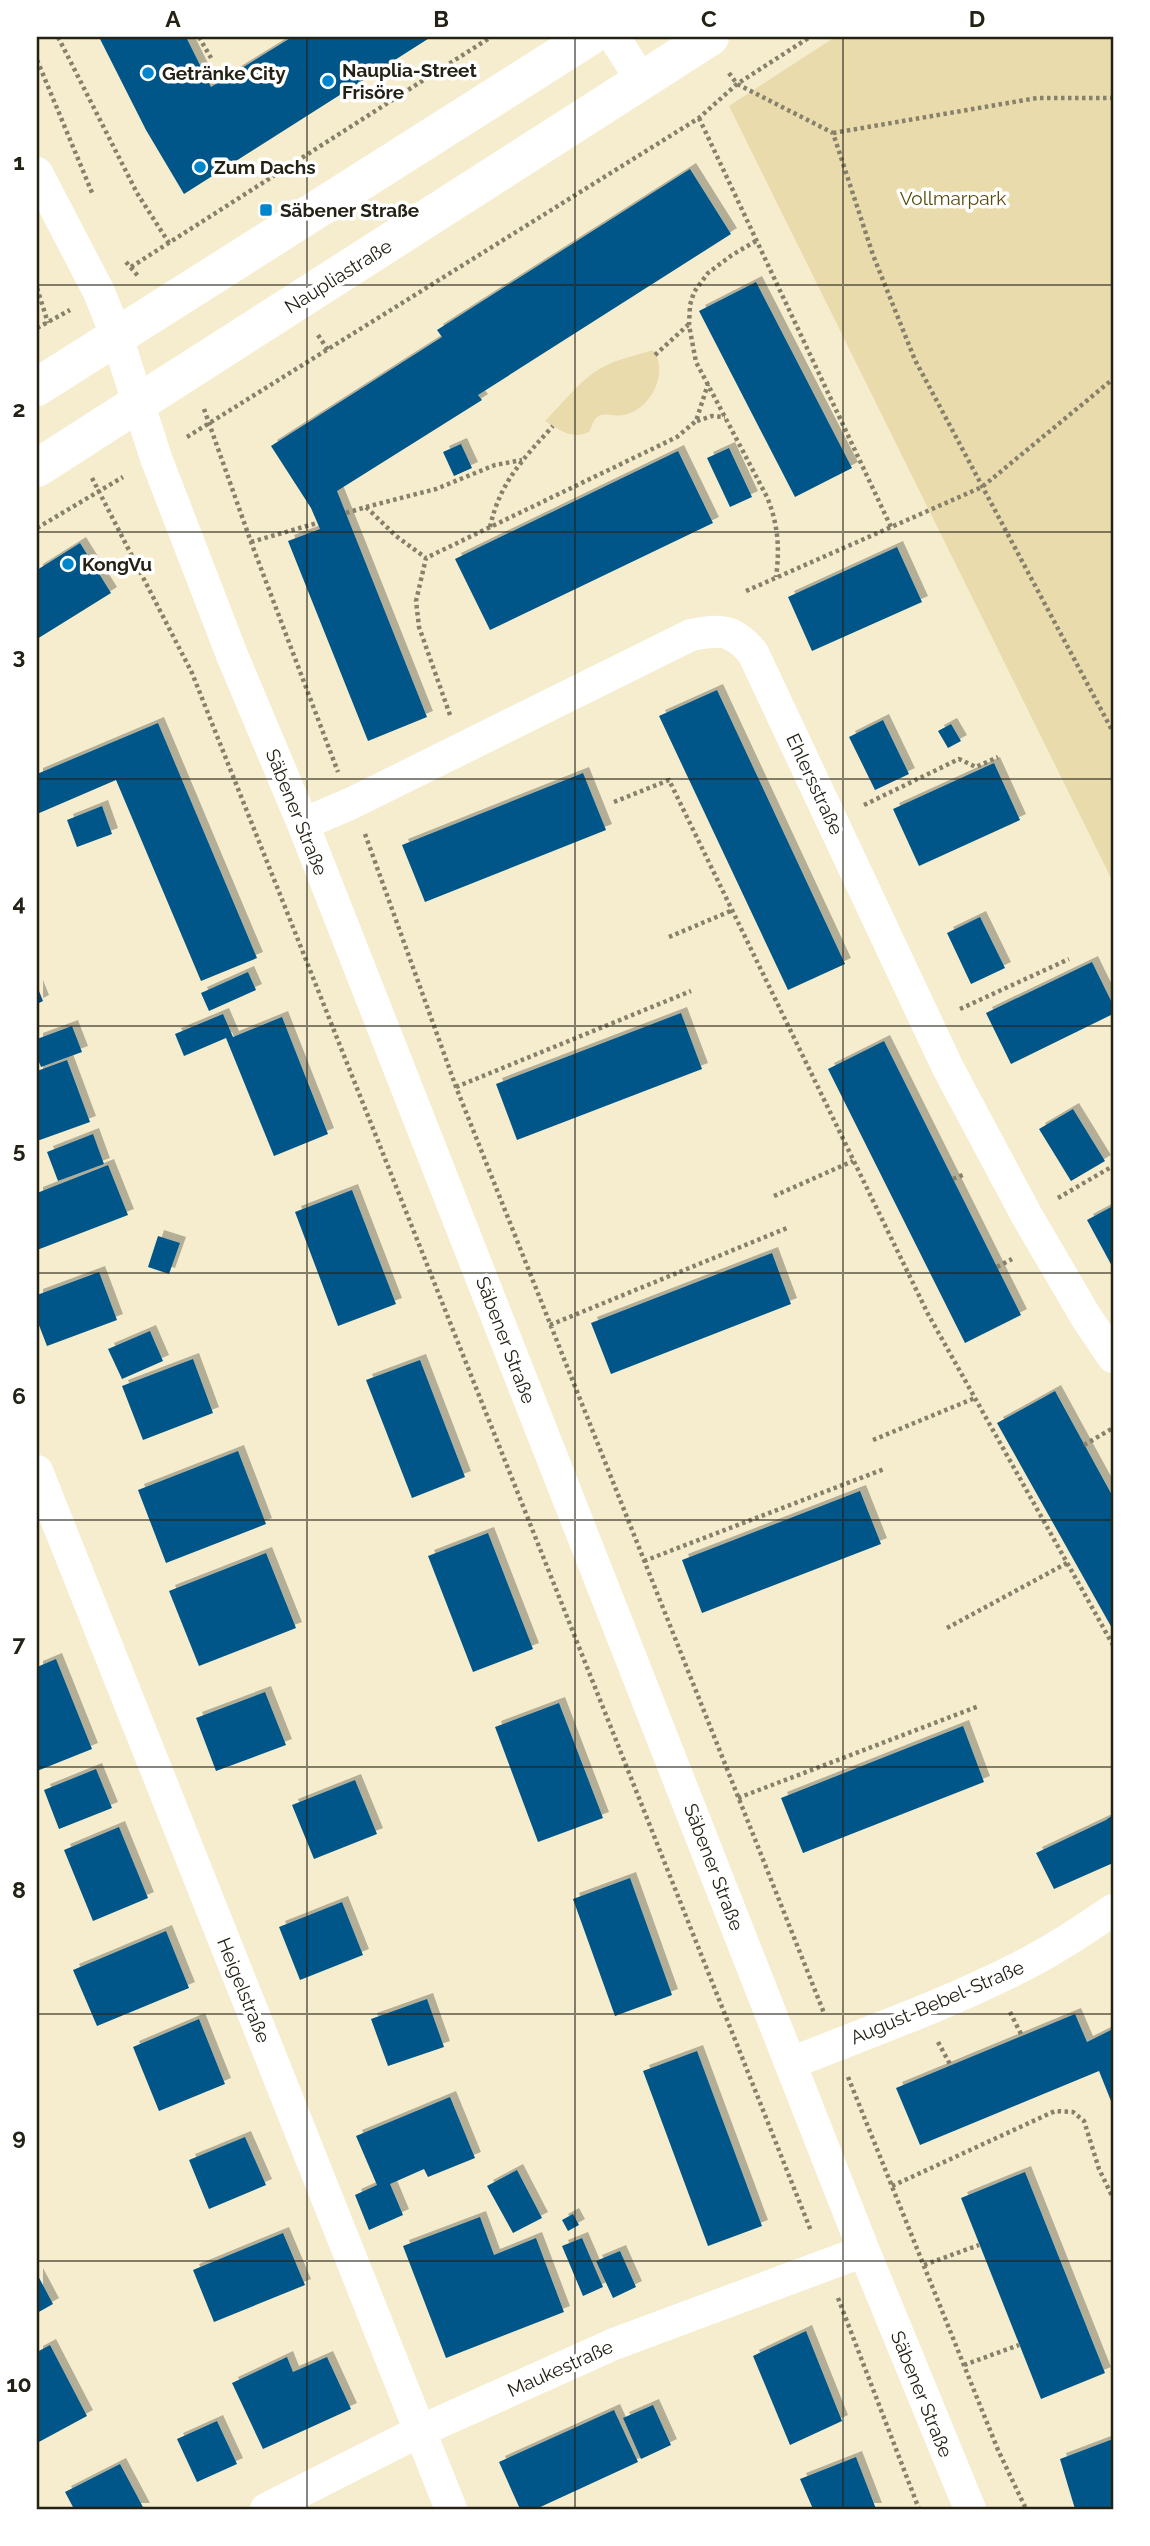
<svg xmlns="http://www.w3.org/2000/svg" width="1150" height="2546" viewBox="0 0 1150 2546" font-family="Raleway,sans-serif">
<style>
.green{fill:#e9dbab}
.building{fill:#055788;filter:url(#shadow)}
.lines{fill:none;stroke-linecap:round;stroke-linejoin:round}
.path{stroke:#87816c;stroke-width:4.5;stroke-dasharray:3.5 3.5;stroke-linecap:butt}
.minor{stroke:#fff;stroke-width:32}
.tertiary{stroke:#fff;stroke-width:38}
.grid{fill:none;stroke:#242115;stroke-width:2;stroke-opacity:0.55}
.poi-dot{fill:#0185cc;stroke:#fff;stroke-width:2.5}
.labels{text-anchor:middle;stroke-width:7;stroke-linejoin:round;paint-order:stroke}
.poi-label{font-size:19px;font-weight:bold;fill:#242115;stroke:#fff;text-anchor:start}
.park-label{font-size:19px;fill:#594a07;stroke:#fff}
.street-label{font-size:19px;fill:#242115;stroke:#fff}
.neatline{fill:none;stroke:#242115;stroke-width:2.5}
.grid-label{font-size:23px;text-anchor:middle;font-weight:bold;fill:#242115}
</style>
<defs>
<filter id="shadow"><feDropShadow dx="6" dy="-6" stdDeviation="0" flood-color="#0004"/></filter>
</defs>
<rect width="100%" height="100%" fill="#f5edcd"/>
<path class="green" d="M835,37H1113V882L729,106Z
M653,350C670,372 650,411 623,415C616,417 607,413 601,415C593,417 593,426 589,432C572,440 560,430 545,421C561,405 577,384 596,371C613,360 634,356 653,350Z"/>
<path class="building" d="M99,37H186L211,87L292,37H431L184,194L146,130Z
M690,169L731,234L478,395L482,400L337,491L427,717L368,741L288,541L320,529L311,508L271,446L442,337L437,330Z
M756,282L852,468L795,497L699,311Z
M461,444L472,468L454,476L443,452Z
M729,448L752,497L730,507L707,458Z
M678,451L713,523L490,630L455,559Z
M80,543L111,593L37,639V570Z
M897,547L922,602L812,651L788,597Z
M717,690L845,964L788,990L659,716Z
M883,720L909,774L875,790L849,737Z
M158,723L257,958L201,981L116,780L37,814V774Z
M951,724L961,741L948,748L938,731Z
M994,763L1020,820L919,866L893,809Z
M583,773L606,830L425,902L402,845Z
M102,806L112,834L77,847L67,820Z
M980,917L1005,968L971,984L947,933Z
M1092,962L1113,1005V1014L1011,1064L986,1013Z
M248,972L256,990L209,1011L201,993Z
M37,986L43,1001L37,1004Z
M681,1013L702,1069L517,1140L496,1084Z
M223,1014L233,1037L282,1017L328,1134L274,1156L226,1038L184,1056L175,1034Z
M72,1026L82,1052L41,1067L37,1057V1039Z
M884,1041L1021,1315L965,1343L828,1069Z
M67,1060L90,1122L37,1141V1071Z
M1073,1109L1105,1161L1071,1181L1039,1129Z
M93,1134L104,1164L58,1181L47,1152Z
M108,1165L128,1215L37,1250V1193Z
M352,1190L396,1304L338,1326L295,1212Z
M1113,1206V1268L1087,1220Z
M158,1236L180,1243L169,1274L148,1267Z
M772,1253L791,1304L611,1374L591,1323Z
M99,1272L117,1320L47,1346L37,1320V1295Z
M150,1331L163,1361L122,1379L108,1349Z
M193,1359L213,1413L143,1440L122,1386Z
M420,1360L465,1477L412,1498L366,1380Z
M1055,1391L1113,1497V1630L997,1423Z
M238,1451L266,1524L166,1563L138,1490Z
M860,1491L881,1544L702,1613L682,1560Z
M488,1533L533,1649L473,1672L428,1556Z
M266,1553L296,1628L199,1666L169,1591Z
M56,1659L92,1749L37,1771V1667Z
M265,1692L286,1745L216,1771L196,1718Z
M559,1703L603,1818L538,1842L495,1727Z
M963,1726L984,1782L803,1853L781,1798Z
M96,1769L112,1808L59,1829L44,1790Z
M355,1780L377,1834L314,1859L292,1805Z
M1113,1815V1863L1054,1889L1036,1853L1106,1820Z
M119,1827L148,1898L93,1921L64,1850Z
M630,1878L672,1995L615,2016L573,1899Z
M342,1902L363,1955L300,1980L279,1927Z
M166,1931L189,1988L97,2026L73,1970Z
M427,1999L444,2047L388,2066L371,2019Z
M1075,2014L1087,2042L1113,2029V2106L1099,2071L920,2145L896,2088Z
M199,2019L225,2084L159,2111L133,2047Z
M697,2051L762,2226L708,2246L643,2071Z
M450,2097L475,2158L428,2177L424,2169L390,2184L403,2215L369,2230L355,2195L377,2185L356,2136Z
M245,2137L266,2185L209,2209L189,2160Z
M517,2170L542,2218L513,2233L487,2186Z
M1025,2172L1105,2373L1041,2399L961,2198Z
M573,2214L579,2225L568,2231L562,2220Z
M480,2217L494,2255L536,2238L564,2312L446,2358L403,2246Z
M283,2233L305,2285L214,2322L193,2270Z
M582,2238L603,2287L583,2296L562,2246Z
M620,2251L636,2287L613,2298L596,2261Z
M37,2274L53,2304L37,2313Z
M806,2331L842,2421L790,2445L753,2356Z
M50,2345L87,2416L37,2443V2352Z
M287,2357L293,2372L327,2357L351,2409L263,2449L232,2383Z
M653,2405L671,2445L641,2459L623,2418Z
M614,2410L638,2462L536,2509H520L499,2462Z
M217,2421L237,2464L197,2482L177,2439Z
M1113,2439V2509H1075L1060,2459Z
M856,2457L876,2509H813L800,2479Z
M120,2464L144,2509H74L65,2492Z"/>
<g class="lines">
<path class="path" d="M58,37L137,193L169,243
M199,37L211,58
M37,60L93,195
M729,73L737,84L833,133L873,255L915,360L1113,732
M699,118L891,527
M833,133L1037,98H1113
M756,241L732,255L708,273L694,292L690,305L689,325L696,362L767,497C778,524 780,548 776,577
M126,262L138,276
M131,267L491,37
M37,288L48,323
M37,328L70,310
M318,335L328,350
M655,355L688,325
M204,409L251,542L338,772
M697,421L712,416L725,417
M187,437L699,118L737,84L810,37
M92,478L192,673L811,2231
M366,507L436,489L495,465L522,460
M346,513L366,507L396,536L426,558
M490,527C500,482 523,459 553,426
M37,528L123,477
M251,542L317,523
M746,591L982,487L1113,379
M450,715L419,627L416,601L426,558L677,437L696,421L708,384
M614,802L669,780L928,1314L1113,1645
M864,805L959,759L976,767L998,757
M365,834L456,1087L824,2013
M669,937L733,910
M960,1009L1069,959
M456,1087L691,991
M953,1179L965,1174
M774,1196L853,1161
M1058,1198L1113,1166
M997,1267L1012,1259
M550,1325L787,1228
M873,1440L975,1398
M1084,1445L1113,1428
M644,1561L884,1469
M947,1628L1067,1563
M738,1798L979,1706
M1010,2012L1022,2036
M938,2042L951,2066
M848,2077L998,2450L1026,2509
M892,2186L1055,2111L1073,2112L1084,2121L1099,2169L1113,2198
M924,2265L979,2245
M838,2298L919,2509
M964,2365L1019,2345"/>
<path class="minor" d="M614,37L642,81
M37,173L99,292L117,337L156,458L232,655L303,824L864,2251L970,2509
M303,824L352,803L691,635C721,629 733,629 753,653L948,1068L1027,1216L1086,1317L1113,1357
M37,1471L451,2509
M791,2063C869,2032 948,2004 1022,1966C1054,1950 1084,1930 1113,1910
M266,2509L420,2431L614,2344L864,2251"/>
<path class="tertiary" d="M37,387L589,37
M37,468L710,37"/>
</g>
<path class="grid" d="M307,37V2509M575,37V2509M843,37V2509M37,285H1113M37,532H1113M37,779H1113M37,1026H1113M37,1273H1113M37,1520H1113M37,1767H1113M37,2014H1113M37,2261H1113"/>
<g class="poi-dot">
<circle cx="148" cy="73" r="7"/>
<circle cx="328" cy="81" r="7"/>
<circle cx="200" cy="167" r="7"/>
<rect x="259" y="203" width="14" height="14" rx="3.5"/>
<circle cx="68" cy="564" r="7"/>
</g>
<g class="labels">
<g class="poi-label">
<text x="342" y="77">Nauplia-Street<tspan x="342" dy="22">Frisöre</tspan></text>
<text x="162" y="80">Getränke City</text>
<text x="214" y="174">Zum Dachs</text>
<text x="280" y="217">Säbener Straße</text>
<text x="82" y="571">KongVu</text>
</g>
<g class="park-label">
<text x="953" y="205">Vollmarpark</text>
</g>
<g class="street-label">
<text transform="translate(338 276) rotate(-32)" y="7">Naupliastraße</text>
<text transform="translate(815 784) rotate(65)" y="7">Ehlersstraße</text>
<text transform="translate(297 812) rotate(68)" y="7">Säbener Straße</text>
<text transform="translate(506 1340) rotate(69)" y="7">Säbener Straße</text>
<text transform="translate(714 1867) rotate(69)" y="7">Säbener Straße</text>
<text transform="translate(244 1990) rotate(68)" y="7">Heigelstraße</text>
<text transform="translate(937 2002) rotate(-23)" y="7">August-Bebel-Straße</text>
<text transform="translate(560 2368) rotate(-24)" y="7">Maukestraße</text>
<text transform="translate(922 2394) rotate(68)" y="7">Säbener Straße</text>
</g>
</g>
<rect width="1150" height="2546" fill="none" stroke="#ffffff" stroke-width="77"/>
<rect x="38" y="38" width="1074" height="2470" class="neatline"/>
<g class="grid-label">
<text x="173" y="27">A</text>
<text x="441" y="27">B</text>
<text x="709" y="27">C</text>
<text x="977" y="27">D</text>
<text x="19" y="170">1</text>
<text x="19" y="417">2</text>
<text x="19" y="664">3</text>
<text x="19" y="911">4</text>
<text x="19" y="1158">5</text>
<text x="19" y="1404">6</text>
<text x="19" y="1651">7</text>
<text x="19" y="1898">8</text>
<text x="19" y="2145">9</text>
<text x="19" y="2392">10</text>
</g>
</svg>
